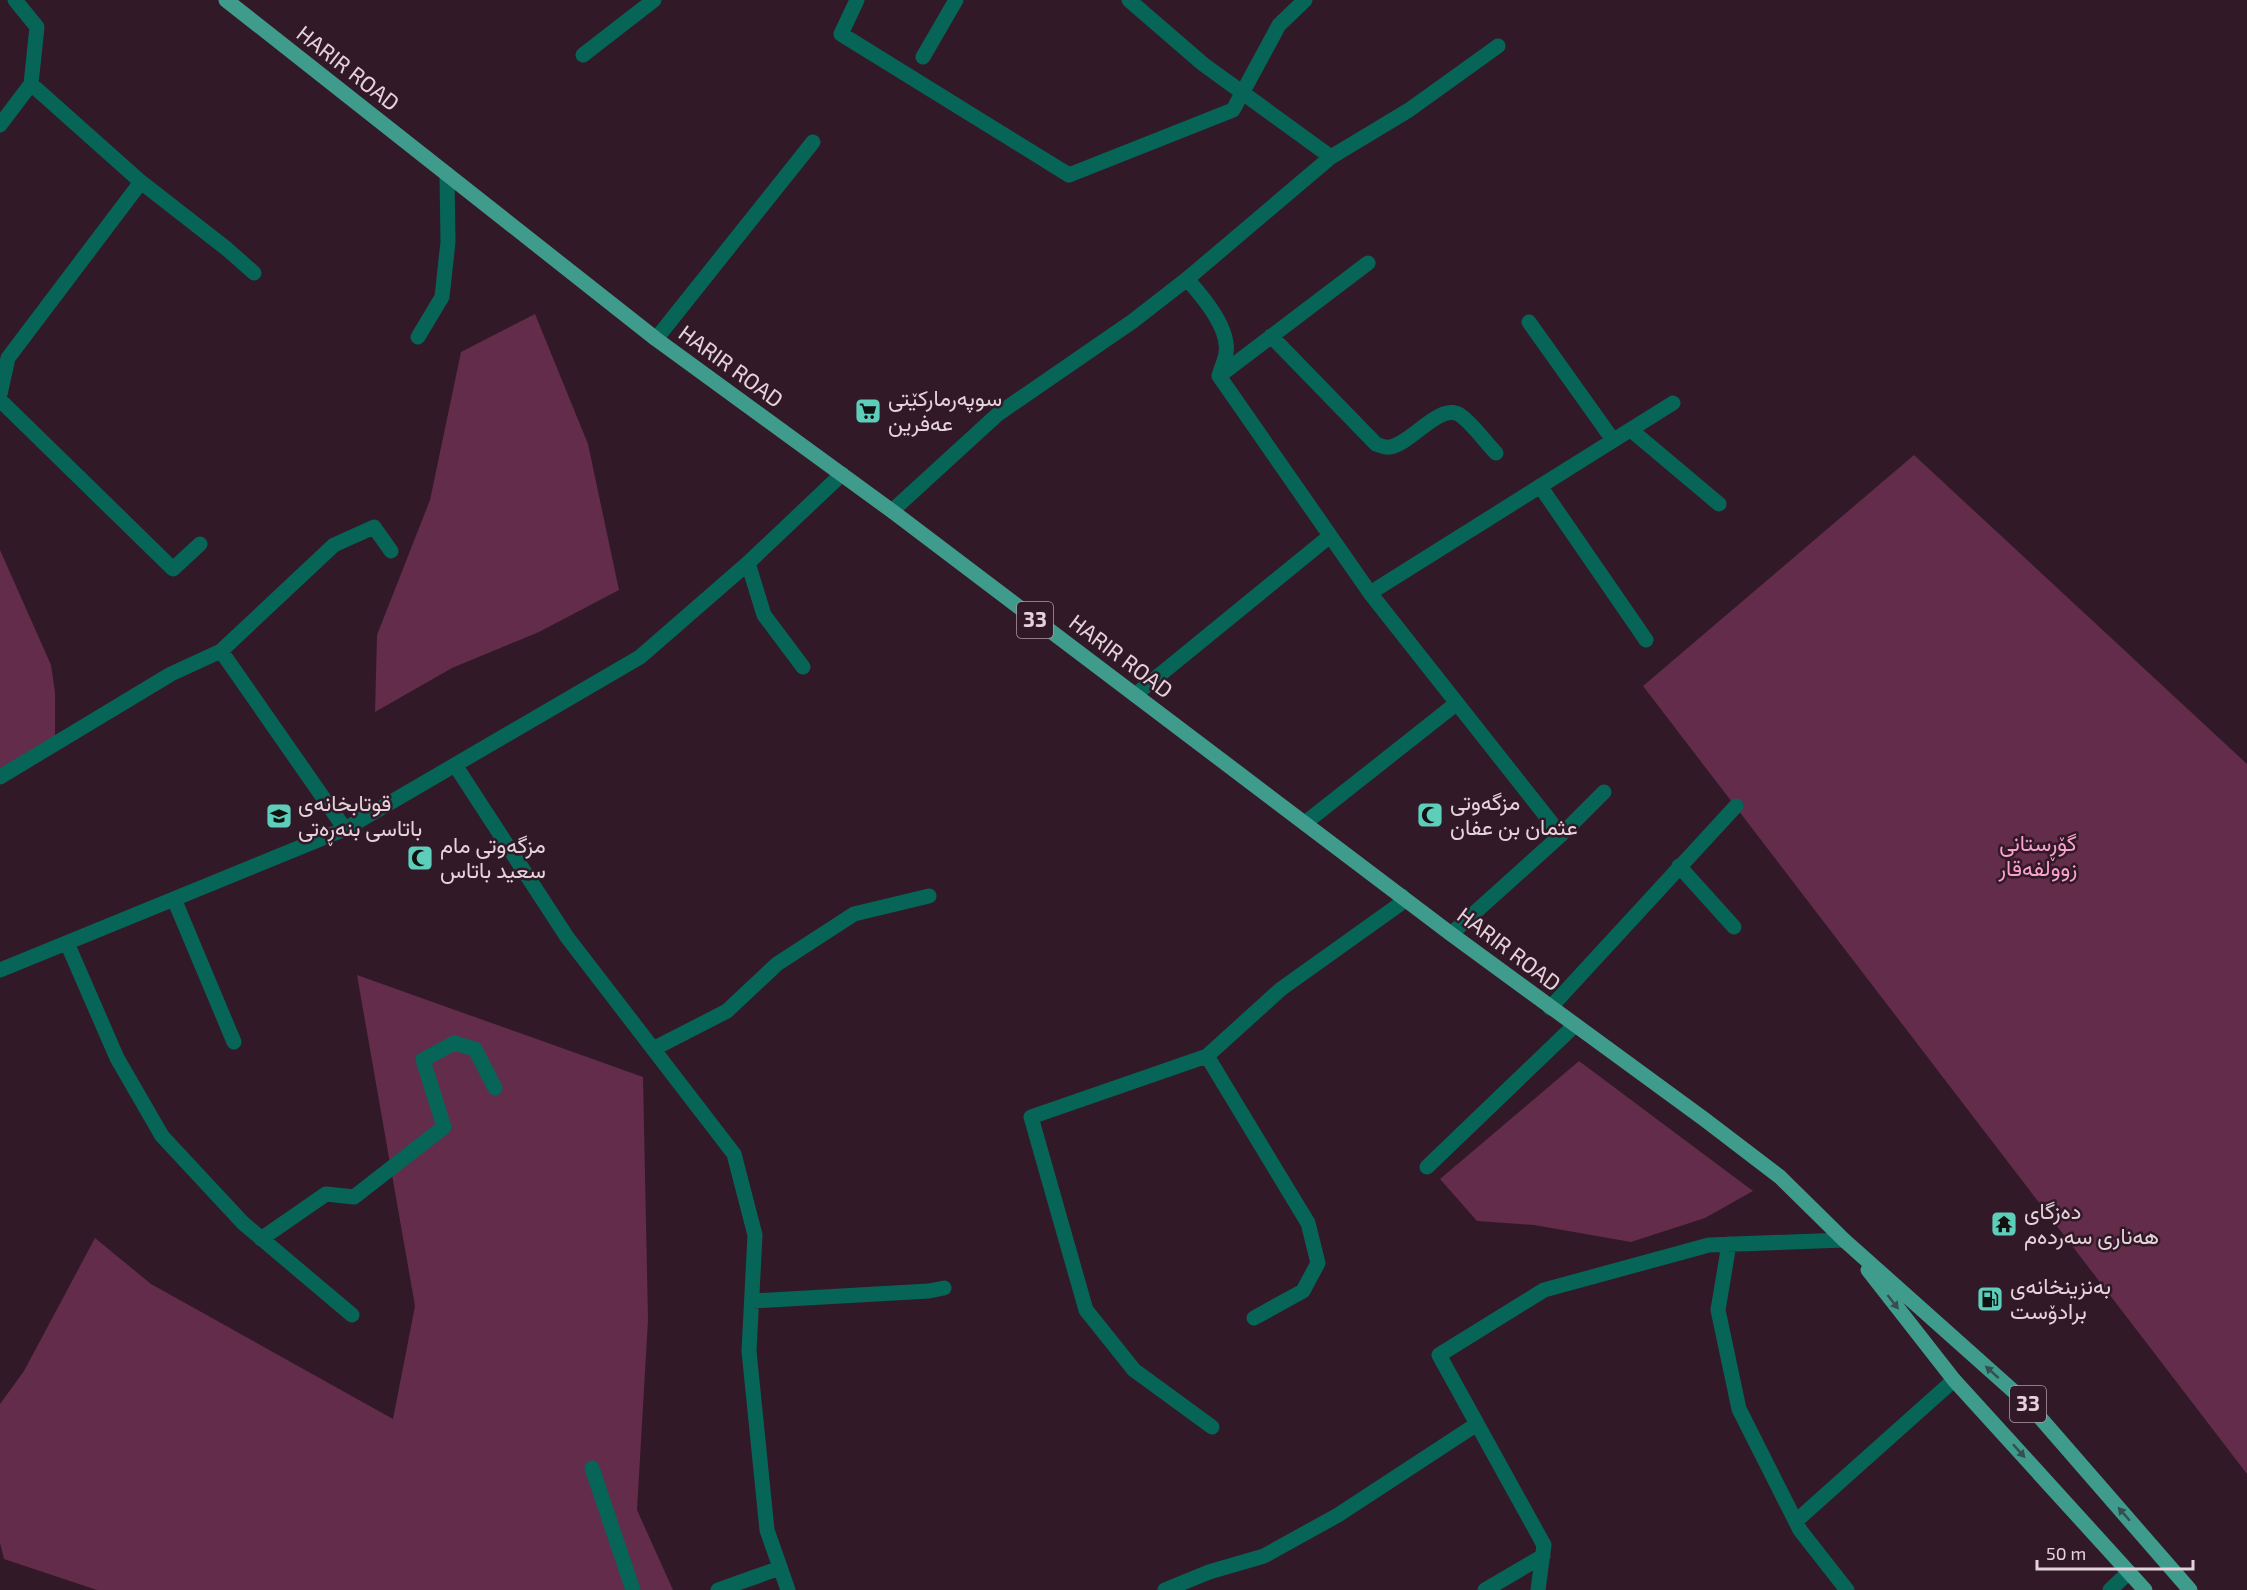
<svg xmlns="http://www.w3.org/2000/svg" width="2247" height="1590" viewBox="0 0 2247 1590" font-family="'Exo 2',Vazirmatn,sans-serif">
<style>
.green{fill:#622c4a}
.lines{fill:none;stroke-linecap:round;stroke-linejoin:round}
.minor{stroke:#076558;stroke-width:15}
.primary{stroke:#3f9b8c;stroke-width:15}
.oneway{fill:#374d4f}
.labels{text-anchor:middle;stroke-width:5;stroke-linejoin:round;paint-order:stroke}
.shield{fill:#321927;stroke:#af9ba5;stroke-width:1.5}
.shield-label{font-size:21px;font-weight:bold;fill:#e5d3db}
.street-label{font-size:22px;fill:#e5d3db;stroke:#321927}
.poi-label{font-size:22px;fill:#e5d3db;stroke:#321927;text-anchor:start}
.park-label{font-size:22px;fill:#faa1d0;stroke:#321927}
</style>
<rect width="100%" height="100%" fill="#321927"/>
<path class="green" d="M535,314L588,444L619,590L539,632L452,668L375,712L377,635L430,500L461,352Z
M1914,455L2247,764V1474L1643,686Z
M0,550L51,665L55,692V738L0,784Z
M357,975L643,1077L648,1320L637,1510L673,1590H97L4,1559L0,1543V1404L24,1371L95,1238L151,1284L393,1419L415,1306Z
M1579,1061L1753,1191L1705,1218L1631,1242L1534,1225L1477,1221L1440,1179Z"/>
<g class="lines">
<path class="minor" d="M857,0L841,34L1069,175L1233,110L1279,25L1305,0
M1129,0L1203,64L1331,157
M583,55L654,0
M923,57L956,0
M31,84L141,182L227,249L254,273
M0,125L31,84L37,27L15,0
M1187,279C1202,296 1230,328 1226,353C1225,361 1221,368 1219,376
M1529,322L1613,440
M1271,336L1376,444C1381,446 1385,448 1390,447C1411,444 1440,402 1460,415C1472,423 1486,443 1496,453
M418,337L442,297L448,242L447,174
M656,339L813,142
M1219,376L1370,593L1561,835
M1219,376L1368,263
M0,394L8,358L141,182
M0,400L173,569L200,544
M1631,430L1719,504
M1540,486L1646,640
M892,511L998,414L1133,321L1187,279L1331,157L1409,110L1498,46
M748,563L764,615L803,667
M1370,593L1673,403
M221,651L334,545L374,527L391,551
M1135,695L1330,536
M455,765L567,937L734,1154L755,1235L749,1351L767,1530L788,1590
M0,777L171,674L221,651L345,829
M1305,823L1457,703
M1679,866L1734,927
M174,899L234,1042
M1451,934L1561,835L1604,792
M67,943L117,1058L162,1136L243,1223L352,1315
M0,970L345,829L640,657L748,563L842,474
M1550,1008L1736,806
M653,1049L727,1011L777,964L854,914L929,896
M1207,1056L1031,1117L1086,1310L1134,1370L1212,1427
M1427,1167L1575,1025
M261,1239L326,1194L354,1197L444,1127L423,1060L454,1043L475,1049L495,1088
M1729,1244L1718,1310L1739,1409L1800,1530L1847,1590
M752,1301L929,1291L944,1288
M1254,1318L1303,1291L1318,1263L1308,1223L1207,1056L1281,989L1400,904L1402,896
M592,1468L633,1590
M1796,1521L1954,1380
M718,1590L780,1568
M1165,1590L1209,1572L1264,1556L1338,1515L1477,1424
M1485,1590L1543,1556
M1538,1590L1544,1545L1439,1355L1544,1290L1709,1245L1844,1240
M2110,1590L2129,1572"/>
<path class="primary" d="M226,0L656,339L892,511L1451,934L1704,1119L1780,1177L1844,1240L2029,1405L2190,1590
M1868,1270L1954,1380L2145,1590"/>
</g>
<defs><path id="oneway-solid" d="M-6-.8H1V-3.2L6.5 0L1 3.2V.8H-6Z" transform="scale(1.5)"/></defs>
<g class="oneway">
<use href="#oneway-solid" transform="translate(1893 1302) rotate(52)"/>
<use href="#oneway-solid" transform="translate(1992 1372) rotate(-138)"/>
<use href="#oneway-solid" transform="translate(2019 1451) rotate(48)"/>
<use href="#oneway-solid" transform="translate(2124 1514) rotate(-131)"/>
</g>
<defs>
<symbol id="supermarket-square" viewBox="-11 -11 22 22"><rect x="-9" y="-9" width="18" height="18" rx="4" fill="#5cceba" stroke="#321927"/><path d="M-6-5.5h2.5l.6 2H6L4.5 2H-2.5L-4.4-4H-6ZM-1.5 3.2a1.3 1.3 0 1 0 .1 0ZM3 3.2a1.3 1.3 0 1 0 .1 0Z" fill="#111"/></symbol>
<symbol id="mosque-square" viewBox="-11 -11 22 22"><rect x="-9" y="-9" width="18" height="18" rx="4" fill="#5cceba" stroke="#321927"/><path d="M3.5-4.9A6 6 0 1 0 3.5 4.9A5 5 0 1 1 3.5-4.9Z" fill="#111"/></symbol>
<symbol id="school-square" viewBox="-11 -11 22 22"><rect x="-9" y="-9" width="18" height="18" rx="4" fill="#5cceba" stroke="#321927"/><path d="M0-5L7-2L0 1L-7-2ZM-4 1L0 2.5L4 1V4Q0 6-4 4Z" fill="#111"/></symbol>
<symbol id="temple-square" viewBox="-11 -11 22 22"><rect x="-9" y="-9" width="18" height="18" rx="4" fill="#5cceba" stroke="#321927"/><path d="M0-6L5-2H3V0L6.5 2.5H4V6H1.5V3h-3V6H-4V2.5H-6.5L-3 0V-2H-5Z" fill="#111"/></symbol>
<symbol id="fuel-square" viewBox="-11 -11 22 22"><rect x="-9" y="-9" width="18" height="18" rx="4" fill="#5cceba" stroke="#321927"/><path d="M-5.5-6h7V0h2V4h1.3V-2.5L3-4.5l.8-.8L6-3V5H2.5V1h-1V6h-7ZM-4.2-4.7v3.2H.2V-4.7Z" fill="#111"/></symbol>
</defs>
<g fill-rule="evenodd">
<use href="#supermarket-square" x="853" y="396" width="30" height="30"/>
<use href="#mosque-square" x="1415" y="800" width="30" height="30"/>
<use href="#school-square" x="264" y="801" width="30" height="30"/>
<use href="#mosque-square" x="405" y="843" width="30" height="30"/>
<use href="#temple-square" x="1989" y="1209" width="30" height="30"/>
<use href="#fuel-square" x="1975" y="1284" width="30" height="30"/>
</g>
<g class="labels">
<g class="shield">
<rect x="1017" y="602" width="36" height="36" rx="4.5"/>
<rect x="2010" y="1386" width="36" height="36" rx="4.5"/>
</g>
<g class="shield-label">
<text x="1035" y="627">33</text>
<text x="2028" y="1411">33</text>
</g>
<g class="street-label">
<text transform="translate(348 68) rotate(38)" y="8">HARIR ROAD</text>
<text transform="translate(731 366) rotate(36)" y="8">HARIR ROAD</text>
<text transform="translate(1121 656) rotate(37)" y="8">HARIR ROAD</text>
<text transform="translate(1509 949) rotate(37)" y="8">HARIR ROAD</text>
</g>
<g class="poi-label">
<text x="888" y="406">سوپەرمارکێتی<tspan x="888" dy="25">عەفرین</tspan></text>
<text x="1450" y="810">مزگەوتی<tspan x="1450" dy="25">عثمان بن عفان</tspan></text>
<text x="298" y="811">قوتابخانەی<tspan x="298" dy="25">باتاسی بنەڕەتی</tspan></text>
<text x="440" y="853">مزگەوتی مام<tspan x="440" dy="25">سعید باتاس</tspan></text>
<text x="2024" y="1219">دەزگای<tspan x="2024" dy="25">هەناری سەردەم</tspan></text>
<text x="2010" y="1294">بەنزینخانەی<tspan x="2010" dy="25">برادۆست</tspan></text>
</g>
<g class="park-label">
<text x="2038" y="851">گۆڕستانی<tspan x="2038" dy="25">زوولفەقار</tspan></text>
</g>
</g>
<path d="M2037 1560v9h156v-9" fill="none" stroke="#e5d3db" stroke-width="3"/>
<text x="2046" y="1560" font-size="18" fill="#e5d3db" stroke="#321927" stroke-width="4.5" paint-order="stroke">50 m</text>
</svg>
